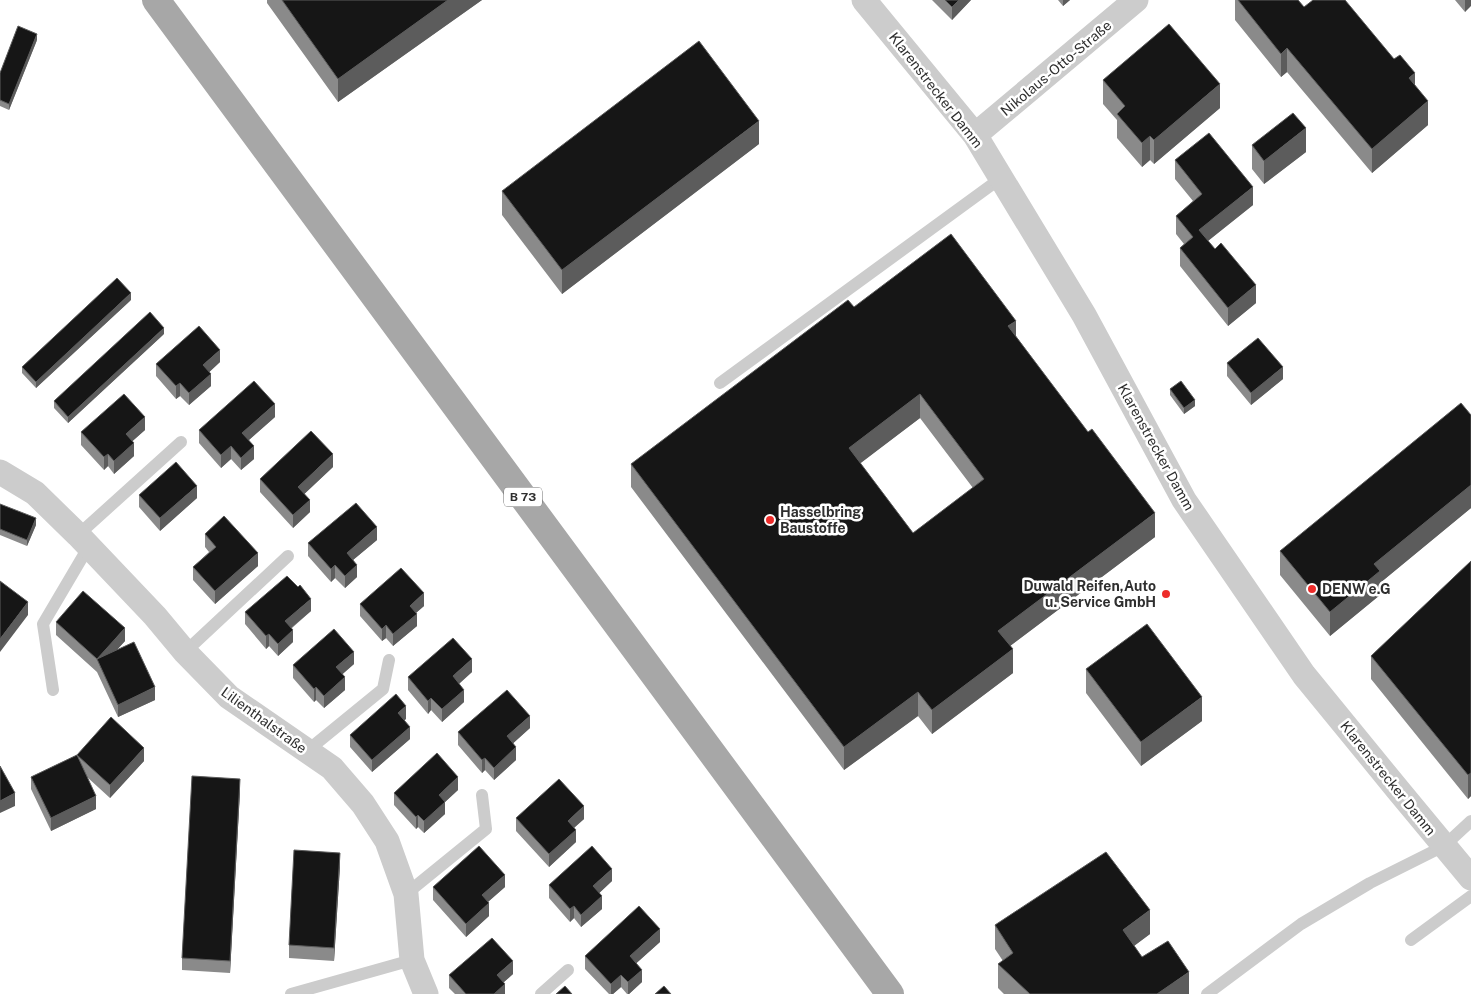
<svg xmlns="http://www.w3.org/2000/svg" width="1471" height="994" viewBox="0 0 1471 994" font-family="'Public Sans',sans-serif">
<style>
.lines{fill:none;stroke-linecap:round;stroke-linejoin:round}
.service{stroke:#ccc;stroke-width:12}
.minor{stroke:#ccc;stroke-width:25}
.primary{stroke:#a7a7a7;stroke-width:28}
.wall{fill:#8a8a8a;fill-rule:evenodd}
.shaded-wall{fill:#5c5c5c}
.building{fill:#161616;stroke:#5c5c5c;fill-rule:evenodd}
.poi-dot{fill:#ed2c2a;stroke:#fff;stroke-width:2}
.labels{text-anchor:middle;stroke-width:5;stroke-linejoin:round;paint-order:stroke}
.shield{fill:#fff;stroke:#6d6d6d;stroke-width:1}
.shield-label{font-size:12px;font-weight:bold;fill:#2f2f2f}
.street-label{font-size:14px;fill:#2f2f2f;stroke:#fff}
.poi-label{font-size:14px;font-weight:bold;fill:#2f2f2f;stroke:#fff;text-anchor:start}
</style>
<rect width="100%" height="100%" fill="#fff"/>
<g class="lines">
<path class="service" d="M720,383L1001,178
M78,535L181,442
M185,652L288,556
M53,690L43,624L89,546
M307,751L383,689L389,660
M406,894L486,829L482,795
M1411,940L1471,896
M291,994L412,960
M541,994L568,970
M1207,994L1301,924L1370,883L1444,846L1471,821"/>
<path class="minor" d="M864,0L975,135L1084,315L1184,500L1304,675L1398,790L1471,878
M975,135L1136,0
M0,472L35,493L78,535L155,616L185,652L229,697L332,768L363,804L387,841L406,894L412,960L426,994"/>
<path class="primary" d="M156,0L890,994"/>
</g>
<path class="wall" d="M267,0H482L338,102L267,3Z
M932,0H971L952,20Z
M1058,0H1070L1063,6Z
M1235,0H1298L1304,7L1415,85L1428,125L1372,173L1287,72L1281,77L1235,20Z
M1455,0H1471L1465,12Z
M37,40L9,110L0,106V73Z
M1103,80L1220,108L1154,164L1150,160L1142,167L1117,138V120L1103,104Z
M759,144L562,294L502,215V191Z
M1252,145L1306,152L1264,184L1252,169Z
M1175,160L1253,205L1208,241L1256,303L1228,326L1180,266V248L1184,244L1176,234V216L1193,201L1175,179Z
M131,300L36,388L22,373V367Z
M854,307L1016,336L1155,537L1010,646L1013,673L932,734L918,716L844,770L631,487V464ZM920,418L973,488L913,533L860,463Z
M164,334L68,423L54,408V401Z
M220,362L209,372L211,386L189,405L180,396L176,399L156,376V364Z
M1227,363L1283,379L1251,405L1227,376Z
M1170,389L1195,406L1184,414L1170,395Z
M1471,415V508L1380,583V595L1330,636L1280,575V551Z
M275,417L249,440L254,459L241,470L231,459L221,468L199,443V430Z
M145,430L132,441L134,456L114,474L108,466L104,470L81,445V432Z
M333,467L304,494L310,512L293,528L260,492V479Z
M139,495L197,498L160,531L139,507Z
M0,504L36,525L27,546L0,535Z
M205,534L258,566L215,604L193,580V567L209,552L205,547Z
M377,540L353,560L357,577L345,588L335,578L331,582L308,556V543Z
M1471,561V796L1468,799L1371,679V656Z
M360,604L424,606L416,613L417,626L393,646L386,638L382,641L360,616Z
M311,611L292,628L293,642L278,656L269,646L266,649L245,624V612Z
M56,622L125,641L116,650L155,700L118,717L97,672L56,635Z
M354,664L342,674L345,690L324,708L316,700L314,702L293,678V665Z
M1086,669L1202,721L1141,766L1086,693Z
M472,672L459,684L464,702L442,722L431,710L428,714L408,690V677Z
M406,719L404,720L410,739L372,772L350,747V735Z
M530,728L513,743L516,760L494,780L485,770L482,773L458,745V732Z
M77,755L144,761L110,798L87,777L96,809L51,831L31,789V777Z
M458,790L445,802V814L424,833L418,827L416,829L394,805V793Z
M240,791L230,973L182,970V958Z
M516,818L584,819L574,828L576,842L549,867L516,831Z
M340,866L334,961L289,958V945Z
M612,881L599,893L602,909L581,927L574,918L570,922L549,898V885Z
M433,887H505L488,902L489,916L466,937L433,900Z
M995,925L1150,934L1134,946L1142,957L1189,994H1004L998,988V964L1003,961L995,949Z
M660,942L636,963L642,982L629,994H627L621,987L613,994H609L585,969V956Z
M513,974L504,982L505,994H455L449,988V975Z"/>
<path class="shaded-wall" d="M448,0H482L338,102V79Z
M959,0H971L952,20V7Z
M1063,0H1070L1063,6Z
M1465,0H1471V6L1465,12Z
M37,34V40L9,110V104Z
M1287,48V72L1281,77V54Z
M1415,73V97L1409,78Z
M1220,84V108L1154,164V140Z
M1428,101V125L1372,173V149Z
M759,121V144L562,294V270Z
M1306,128V152L1264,184V161Z
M1150,136V160L1142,167V143Z
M1253,187V205L1199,248V230Z
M1256,285V303L1228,326V308Z
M131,293V300L36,388V382Z
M1016,321V345L1008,326Z
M164,328V334L68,423V417Z
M220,350V362L203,378V365Z
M1283,367V379L1251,405V393Z
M211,374V386L189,405V393Z
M180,383V396L176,399V386Z
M920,394V418L849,472V448Z
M1195,400V406L1184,414V408Z
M275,404V417L242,446V433Z
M145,417V430L126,447V434Z
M134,443V456L114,474V461Z
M231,446V459L221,468V455Z
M254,446V459L241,470V458Z
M108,454V466L104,470V457Z
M333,454V467L298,500V487Z
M1471,485V508L1380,583V595L1330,636V612L1374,564Z
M197,486V498L160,531V518Z
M310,500V512L293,528V515Z
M1155,513V537L998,655V631Z
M36,518V525L27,546V540Z
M377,527V540L347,565V553Z
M258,553V566L215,604V591Z
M335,565V578L331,582V569Z
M357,565V577L345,588V576Z
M424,593V606L410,618V606Z
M311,599V611L285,633V621Z
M28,602V615L0,652V639Z
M417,614V626L393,646V634Z
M386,625V638L382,641V629Z
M125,628V641L101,668L97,659Z
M293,630V642L278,656V644Z
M269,634V646L266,649V636Z
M1013,649V673L932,734V710Z
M354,652V664L336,680V667Z
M472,659V672L453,689V676Z
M345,677V690L324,708V696Z
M155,687V700L118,717V705Z
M316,687V700L314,702V689Z
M464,690V702L442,722V709Z
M918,692V716L844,770V747Z
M1202,697V721L1141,766V742Z
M431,698V710L428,714V701Z
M406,706V719L398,726V713Z
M530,716V728L507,749V736Z
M410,727V739L372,772V760Z
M516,747V760L494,780V768Z
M144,748V761L110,798V785Z
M485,758V770L482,773V760Z
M1471,773V796L1468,799V775Z
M458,777V790L445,802V814L424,833V821L439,795Z
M240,779V791L230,973V961Z
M15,793V806L0,813V801Z
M96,796V809L51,831V818Z
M584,806V819L568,833V821Z
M418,815V827L416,829V817Z
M576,830V842L549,867V854Z
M340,853V866L334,961V948Z
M612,869V881L593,899V886Z
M505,875V887L482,907V895Z
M602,896V909L581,927V915Z
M489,903V916L466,937V924Z
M574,906V918L570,922V909Z
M1150,910V934L1123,954V930Z
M660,929V942L630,969V956Z
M513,961V974L497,988V975Z
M642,970V982L629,994H628V982Z
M1189,972V994H1157Z
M621,975V987L613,994H611V984Z
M505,984V994H494Z"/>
<path class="building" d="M282,0H448L338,79Z
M945,0H959L952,7Z
M1238,0H1298L1304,7L1313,0H1345L1394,59L1400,55L1415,73L1409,78L1428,101L1372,149L1287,48L1281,54Z
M1169,24L1220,84L1154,140L1150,136L1142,143L1117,114L1125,106L1103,80Z
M18,26L37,34L9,104L0,100V73Z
M699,41L759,121L562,270L502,191Z
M1293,113L1306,128L1264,161L1252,145Z
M1209,133L1253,187L1199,230L1215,249L1221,243L1256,285L1228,308L1180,248L1193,237L1176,216L1202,194L1175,160Z
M951,234L1016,321L1008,326L1088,432L1092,429L1155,513L998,631L1013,649L932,710L918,692L844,747L631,464L848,300L854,307ZM920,394L984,479L913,533L849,448Z
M117,278L131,293L36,382L22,367Z
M150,312L164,328L68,417L54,401Z
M199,326L220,350L203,365L211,374L189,393L180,383L176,386L156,364Z
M1258,338L1283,367L1251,393L1227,363Z
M254,381L275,404L242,433L254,446L241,458L231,446L221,455L199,430Z
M1181,381L1195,400L1184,408L1170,389Z
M124,394L145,417L126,434L134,443L114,461L108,454L104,457L81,432Z
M1461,403L1471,415V485L1374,564L1380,571L1330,612L1280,551Z
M311,431L333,454L298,487L310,500L293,515L260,479Z
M176,462L197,486L160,518L139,495Z
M356,503L377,527L347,553L357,565L345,576L335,565L331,569L308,543Z
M0,504L36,518L27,540L0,529Z
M224,516L258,553L215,591L193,567L216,547L205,534Z
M1471,561V773L1468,775L1371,656Z
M401,568L424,593L410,606L417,614L393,634L386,625L382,629L360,604Z
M287,576L298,587L300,585L311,599L285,621L293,630L278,644L269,634L266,636L245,612Z
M0,581L28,602L0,639Z
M83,591L125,628L97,659L134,642L155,687L118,705L97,659L56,622Z
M1147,624L1202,697L1141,742L1086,669Z
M334,629L354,652L336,667L345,677L324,696L316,687L314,689L293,665Z
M453,638L472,659L453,676L464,690L442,709L431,698L428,701L408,677Z
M507,690L530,716L507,736L516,747L494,768L485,758L482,760L458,732Z
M396,694L406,706L398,713L410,727L372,760L350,735Z
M111,717L144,748L110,785L77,755L96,796L51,818L31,777L77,755Z
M437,753L458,777L439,795L445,802L424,821L418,815L416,817L394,793Z
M0,766L15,793L0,801Z
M192,776L240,779L230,961L182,958Z
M559,779L584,806L568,821L576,830L549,854L516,818Z
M479,846L505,875L482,895L489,903L466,924L433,887Z
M592,846L612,869L593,886L602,896L581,915L574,906L570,909L549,885Z
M294,850L340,853L334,948L289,945Z
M1106,852L1150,910L1123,930L1142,957L1168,941L1189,972L1157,994H1030L998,964L1013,953L995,925Z
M639,906L660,929L630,956L642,970L628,982L621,975L611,984L585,956Z
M492,938L513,961L497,975L505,984L494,994H466L449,975Z
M565,986L572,994H556Z
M664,986L671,994H655Z"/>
<g class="poi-dot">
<circle cx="770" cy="520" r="5"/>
<circle cx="1312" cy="589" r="5"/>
<circle cx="1166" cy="594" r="5"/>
</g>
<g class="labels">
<rect class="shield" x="504" y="487.5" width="38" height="19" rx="4"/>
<g class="shield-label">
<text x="523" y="501">B 73</text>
</g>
<g class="street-label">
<text transform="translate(1056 68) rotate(-40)" y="5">Nikolaus-Otto-Straße</text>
<text transform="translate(936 90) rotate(52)" y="5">Klarenstrecker Damm</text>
<text transform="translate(1156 447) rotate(61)" y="5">Klarenstrecker Damm</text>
<text transform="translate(264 720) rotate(36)" y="5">Lilienthalstraße</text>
<text transform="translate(1388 778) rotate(51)" y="5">Klarenstrecker Damm</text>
</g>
<g class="poi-label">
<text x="780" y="517">Hasselbring<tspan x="780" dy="16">Baustoffe</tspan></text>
<text x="1156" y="591" text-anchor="end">Duwald Reifen,Auto<tspan x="1156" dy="16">u. Service GmbH</tspan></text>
<text x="1322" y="594">DENW e.G</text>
</g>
</g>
</svg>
